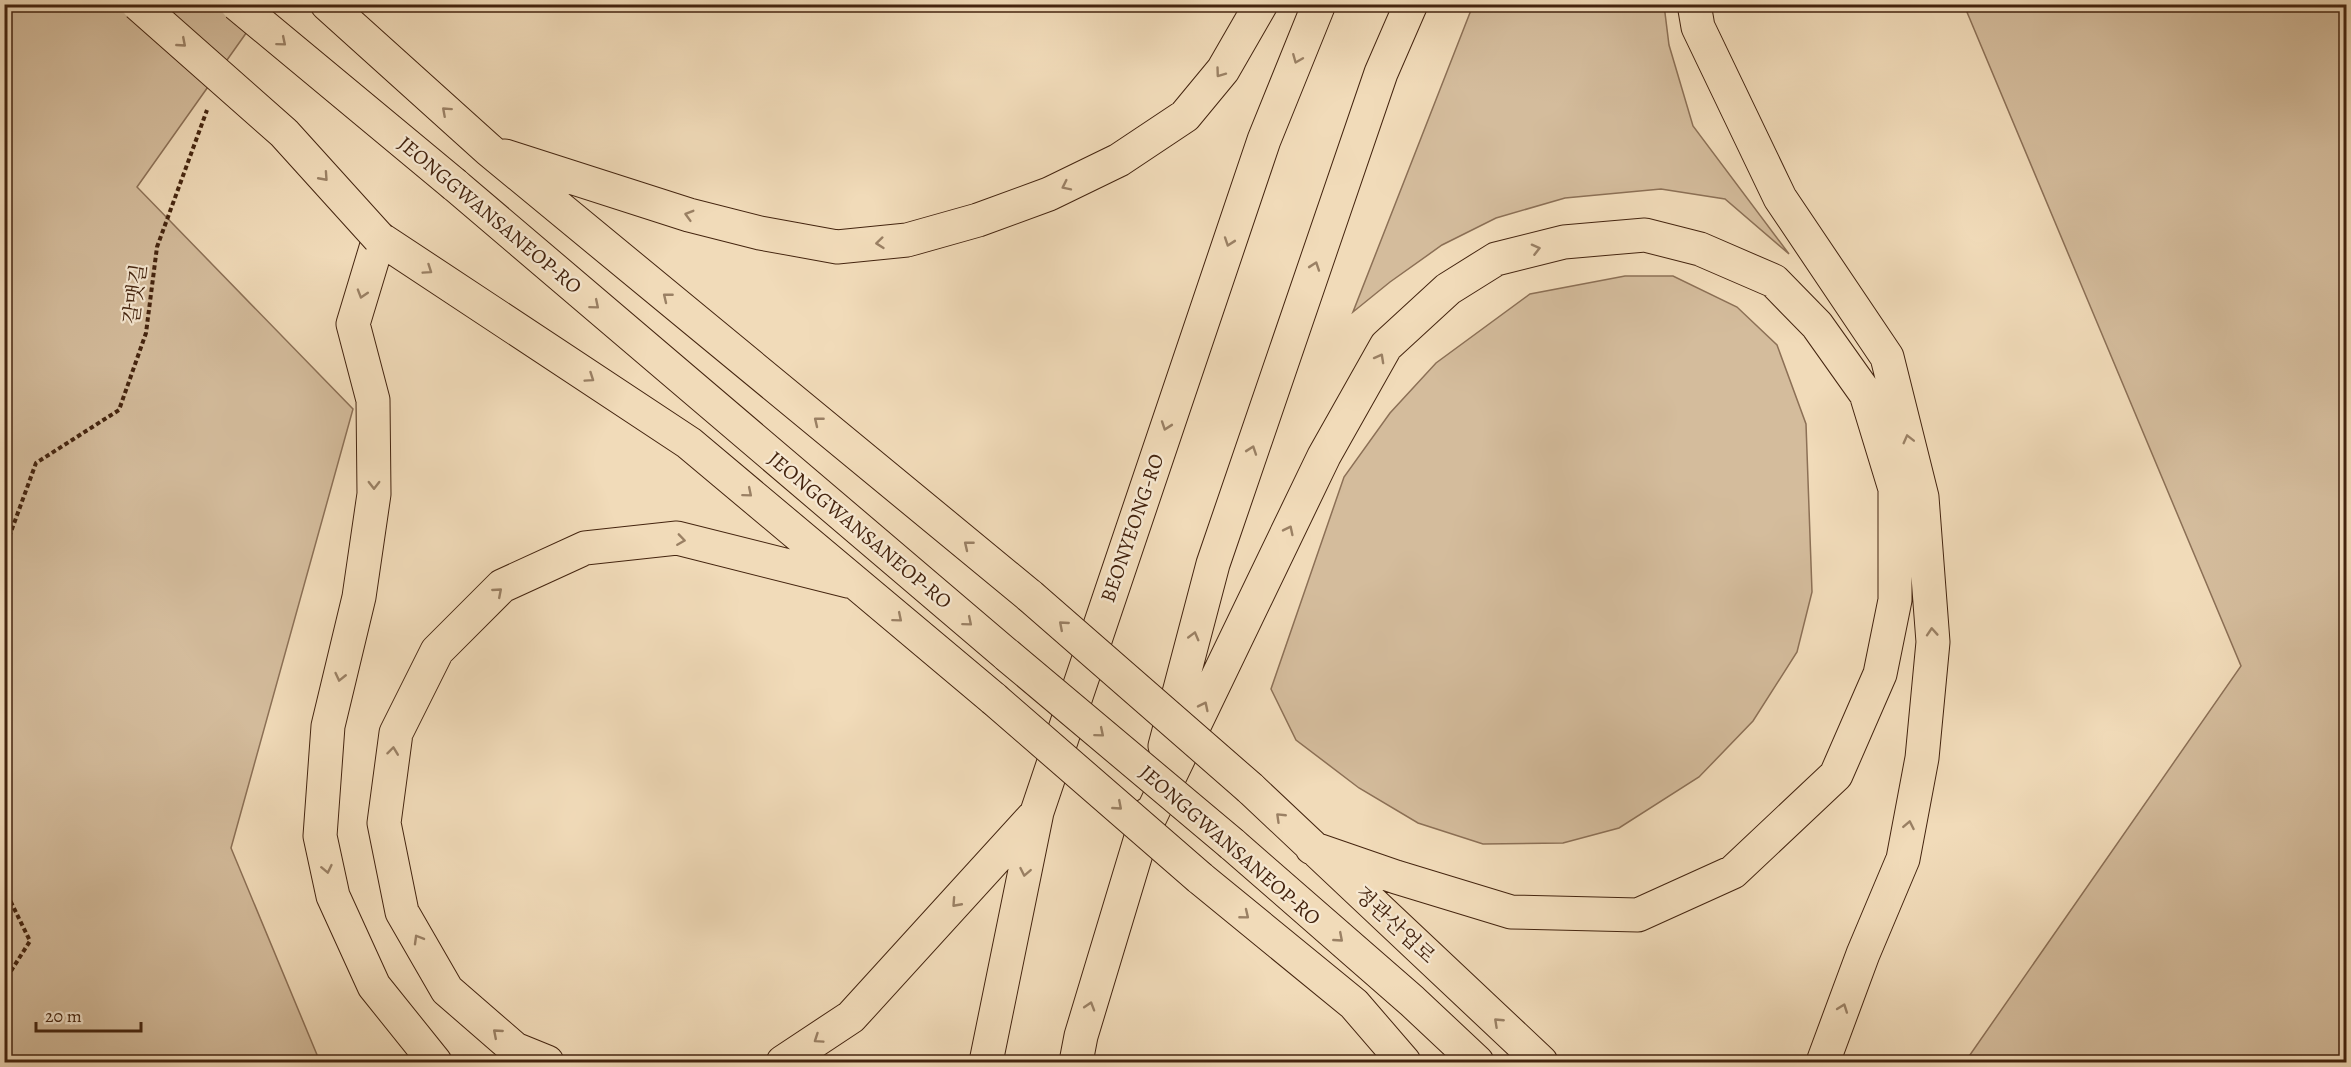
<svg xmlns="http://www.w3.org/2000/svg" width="2351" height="1067" viewBox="0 0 2351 1067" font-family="Alegreya,'Noto Serif KR',serif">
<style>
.green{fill:#d4bc9c;stroke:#8c7056;stroke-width:1.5}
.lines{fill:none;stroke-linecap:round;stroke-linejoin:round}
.trunk-casing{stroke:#44240f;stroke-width:35}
.path{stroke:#44240f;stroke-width:4;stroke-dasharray:4.5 3;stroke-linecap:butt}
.trunk{stroke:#f1dbb9;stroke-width:33}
.trunk-bridge-casing{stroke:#44240f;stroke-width:35;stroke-linecap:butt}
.trunk-bridge{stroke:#f1dbb9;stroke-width:33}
.oneway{stroke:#9a8064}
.labels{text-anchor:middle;stroke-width:4.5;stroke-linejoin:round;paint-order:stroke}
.street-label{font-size:21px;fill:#44240f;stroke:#f6e8d2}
</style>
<rect width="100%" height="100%" fill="#f1dbb9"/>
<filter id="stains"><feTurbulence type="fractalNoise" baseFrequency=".00333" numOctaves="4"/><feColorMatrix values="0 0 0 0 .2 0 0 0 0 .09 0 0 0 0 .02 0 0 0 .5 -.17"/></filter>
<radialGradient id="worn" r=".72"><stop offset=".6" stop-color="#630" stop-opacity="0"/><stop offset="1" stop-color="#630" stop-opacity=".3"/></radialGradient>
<path class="green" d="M5,5H266L137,187L353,409L231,848L320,1062H5Z
M1473,5H1664L1669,45L1693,126L1789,254L1725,199L1661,189L1565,198L1496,218L1442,245L1390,282L1353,312Z
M1964,5H2346V1062H1965L2241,666Z
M1625,276H1673L1737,307L1777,345L1806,424L1812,592L1797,652L1753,721L1699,777L1619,828L1563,843L1483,844L1418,823L1359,788L1296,740L1271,689L1344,477L1390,413L1436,363L1530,294Z"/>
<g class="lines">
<defs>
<path id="trunk" d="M327,4L489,150L1030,596
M1694,4L1698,27L1780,198L1887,357L1922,497L1933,642L1922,758L1903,859L1863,954L1823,1062
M505,156L689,215L760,233L837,247L907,240L978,220L1049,194L1119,160L1185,116L1223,70L1261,4
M455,185L1007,655
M1165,746L1213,564L1381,73L1411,4
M1250,788L1541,1062
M1142,834L1324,456L1386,346L1448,289L1496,259L1564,242L1645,235L1700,249L1774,281L1817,325L1866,394L1895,489V600L1880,674L1836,775L1733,872L1638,915L1511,912L1396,877L1312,848
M1232,844L1412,1001L1477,1062
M1200,878L1354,1004L1404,1062
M435,1062L374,986L333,896L320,836L328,726L359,597L374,494L373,400L353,324L379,238L689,443L994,699
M547,1062L515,1049L447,990L402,912L384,823L396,733L437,651L502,586L585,548L677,538L848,581
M783,1062L851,1017L1036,814
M986,1062L1037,812L1264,140L1319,4
M1076,1062L1081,1036L1148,814"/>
</defs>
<use href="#trunk" class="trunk-casing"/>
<path class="path" d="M4,551L36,463L119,410L146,333L157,247L207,110
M4,888L30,941L4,982"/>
<use href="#trunk" class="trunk"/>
<defs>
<path id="trunk-bridge" d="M138,4L284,133L379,238
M237,4L455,185
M1030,596L1250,788
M1007,655L1232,844
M994,699L1200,878"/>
</defs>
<use href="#trunk-bridge" class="trunk-bridge-casing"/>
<use href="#trunk-bridge" class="trunk-bridge"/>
</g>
<defs><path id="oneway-chevron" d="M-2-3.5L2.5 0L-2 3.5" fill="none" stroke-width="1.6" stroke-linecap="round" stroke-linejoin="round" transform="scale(1.5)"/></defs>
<g class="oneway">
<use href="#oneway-chevron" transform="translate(282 42) rotate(40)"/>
<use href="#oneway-chevron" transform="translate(182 43) rotate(41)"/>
<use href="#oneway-chevron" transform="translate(1297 59) rotate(112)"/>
<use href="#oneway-chevron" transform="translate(1220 73) rotate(126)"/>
<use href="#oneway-chevron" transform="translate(446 111) rotate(-138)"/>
<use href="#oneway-chevron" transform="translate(324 177) rotate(48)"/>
<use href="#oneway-chevron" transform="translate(1066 186) rotate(154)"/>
<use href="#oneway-chevron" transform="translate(689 215) rotate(-164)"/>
<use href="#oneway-chevron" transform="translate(1229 242) rotate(109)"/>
<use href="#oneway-chevron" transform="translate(880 243) rotate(174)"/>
<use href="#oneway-chevron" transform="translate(1536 249) rotate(-14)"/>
<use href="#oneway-chevron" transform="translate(1315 266) rotate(-71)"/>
<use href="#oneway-chevron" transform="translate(428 270) rotate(34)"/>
<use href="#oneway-chevron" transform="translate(362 294) rotate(107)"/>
<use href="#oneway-chevron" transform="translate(667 297) rotate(-141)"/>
<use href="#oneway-chevron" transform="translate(595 305) rotate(40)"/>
<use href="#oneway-chevron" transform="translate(1380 358) rotate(-61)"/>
<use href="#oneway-chevron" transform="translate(590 378) rotate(34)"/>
<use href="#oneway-chevron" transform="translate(818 421) rotate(-141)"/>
<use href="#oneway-chevron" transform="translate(1166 426) rotate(109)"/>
<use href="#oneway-chevron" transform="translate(1908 439) rotate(-104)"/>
<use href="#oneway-chevron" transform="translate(1252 450) rotate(-71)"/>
<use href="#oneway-chevron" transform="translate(374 485) rotate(90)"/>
<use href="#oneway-chevron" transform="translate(748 493) rotate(40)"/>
<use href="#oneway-chevron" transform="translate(1289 530) rotate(-64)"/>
<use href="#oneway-chevron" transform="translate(681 540) rotate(8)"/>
<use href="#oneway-chevron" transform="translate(968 545) rotate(-141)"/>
<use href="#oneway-chevron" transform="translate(498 592) rotate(-41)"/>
<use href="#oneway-chevron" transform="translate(898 618) rotate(40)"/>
<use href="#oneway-chevron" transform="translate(968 622) rotate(40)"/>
<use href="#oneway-chevron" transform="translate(1063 625) rotate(-139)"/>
<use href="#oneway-chevron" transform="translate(1932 632) rotate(-94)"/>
<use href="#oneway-chevron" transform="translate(1194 636) rotate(-75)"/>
<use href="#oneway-chevron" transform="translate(340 677) rotate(103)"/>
<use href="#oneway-chevron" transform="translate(1204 706) rotate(-64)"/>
<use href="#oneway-chevron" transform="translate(1100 733) rotate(40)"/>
<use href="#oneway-chevron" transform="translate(393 751) rotate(-83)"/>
<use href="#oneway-chevron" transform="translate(1118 806) rotate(41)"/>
<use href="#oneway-chevron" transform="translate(1280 817) rotate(-136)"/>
<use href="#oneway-chevron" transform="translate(1909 825) rotate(-79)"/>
<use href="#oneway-chevron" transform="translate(327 869) rotate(78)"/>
<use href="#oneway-chevron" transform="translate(1025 872) rotate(101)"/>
<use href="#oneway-chevron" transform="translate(956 903) rotate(132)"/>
<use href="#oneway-chevron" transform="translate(1245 915) rotate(39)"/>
<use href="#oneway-chevron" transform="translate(1339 938) rotate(41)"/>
<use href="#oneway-chevron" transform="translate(418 939) rotate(-120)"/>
<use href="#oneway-chevron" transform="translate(1090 1006) rotate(-73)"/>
<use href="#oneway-chevron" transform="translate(1843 1008) rotate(-70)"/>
<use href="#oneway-chevron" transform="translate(1498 1022) rotate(-137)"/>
<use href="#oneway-chevron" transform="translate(497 1033) rotate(-139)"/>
<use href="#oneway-chevron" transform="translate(818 1039) rotate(146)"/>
</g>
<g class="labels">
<g class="street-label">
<text transform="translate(490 215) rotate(40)" y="7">JEONGGWANSANEOP-RO</text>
<text transform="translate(135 294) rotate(-82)" y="7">갈맷길</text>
<text transform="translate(1132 528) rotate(-71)" y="7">BEONYEONG-RO</text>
<text transform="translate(860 530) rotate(40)" y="7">JEONGGWANSANEOP-RO</text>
<text transform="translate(1230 845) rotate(41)" y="7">JEONGGWANSANEOP-RO</text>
<text transform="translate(1395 925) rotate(43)" y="7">정관산업로</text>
</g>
</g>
<rect width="2351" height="1067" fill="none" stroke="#f1dbb9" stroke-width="24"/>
<rect x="6" y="6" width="2339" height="1055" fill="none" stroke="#44240f" stroke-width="3"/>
<rect x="12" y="12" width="2327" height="1043" fill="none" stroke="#44240f" stroke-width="1.5"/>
<path d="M36 1022v9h105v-9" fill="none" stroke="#44240f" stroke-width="3"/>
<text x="45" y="1022" font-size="18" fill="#44240f" stroke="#f6e8d2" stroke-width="4.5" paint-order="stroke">20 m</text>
<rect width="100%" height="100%" filter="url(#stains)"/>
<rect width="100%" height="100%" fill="url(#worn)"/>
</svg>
